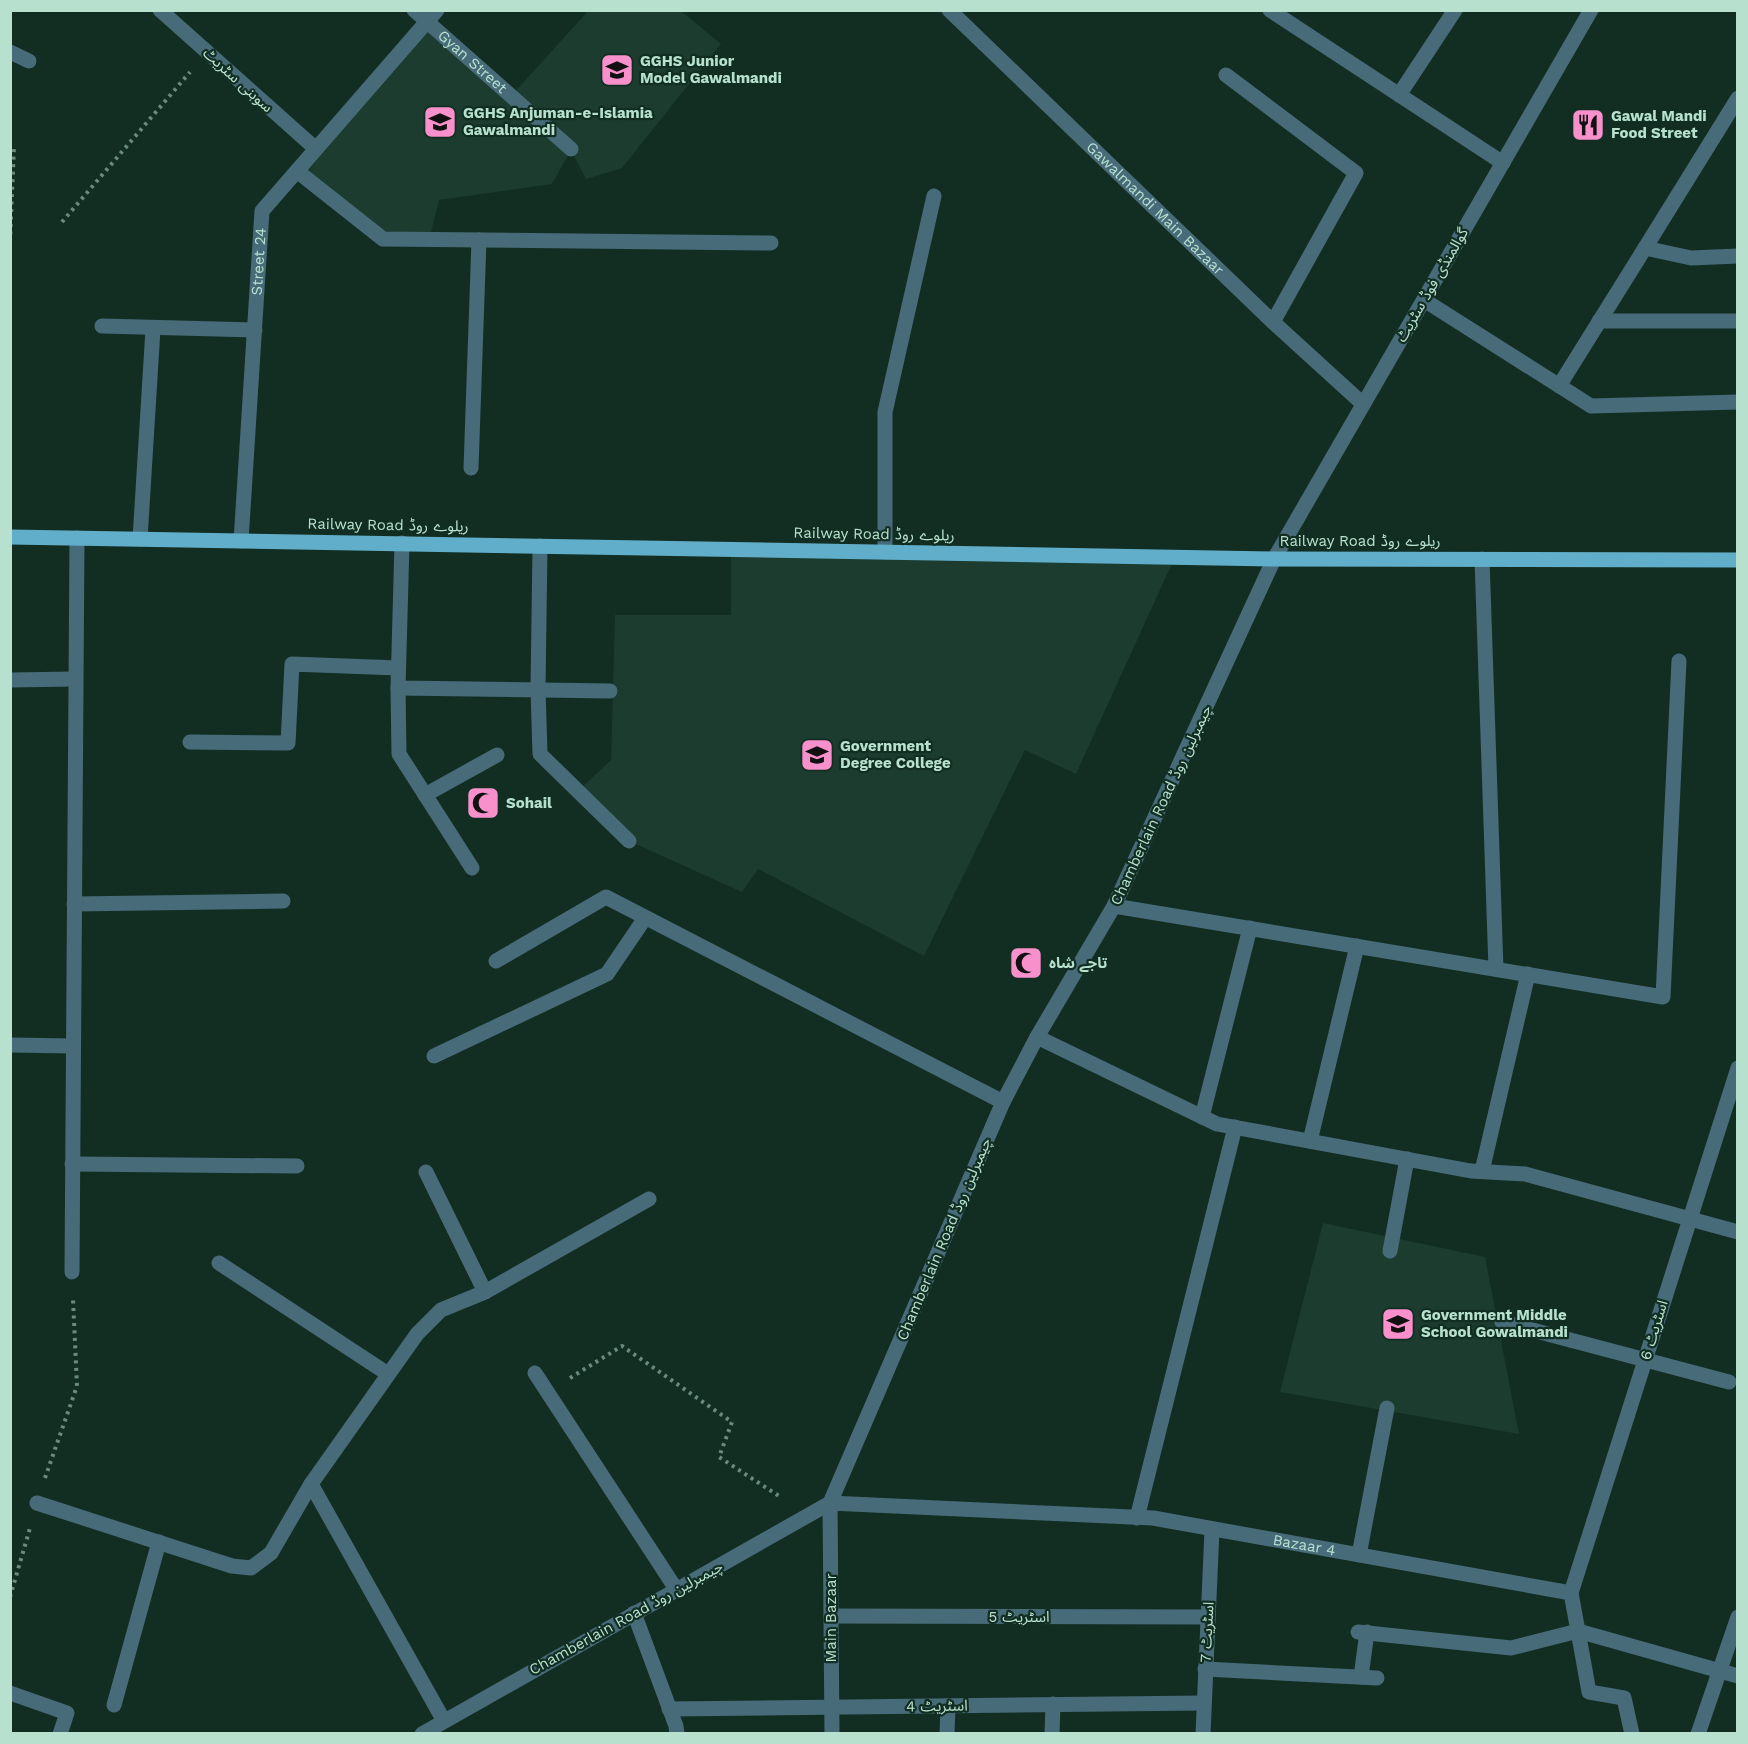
<svg xmlns="http://www.w3.org/2000/svg" width="1748" height="1744" viewBox="0 0 1748 1744" font-family="'Work Sans','Noto Sans Arabic',sans-serif">
<style>
.built{fill:#1b3c2f}
.lines{fill:none;stroke-linecap:round;stroke-linejoin:round}
.path{stroke:#688b7c;stroke-width:4;stroke-dasharray:3 4.5;stroke-linecap:butt}
.minor{stroke:#486b79;stroke-width:15}
.major{stroke:#61aecb;stroke-width:15}
.labels{text-anchor:middle;stroke-width:4.5;stroke-linejoin:round;paint-order:stroke}
.street-label{font-size:15px;fill:#b7e1ce;stroke:#122e23}
.poi-label{font-size:15px;font-weight:bold;fill:#b7e1ce;stroke:#122e23;text-anchor:start}
</style>
<rect width="100%" height="100%" fill="#122e23"/>
<path class="built" d="M588,11H681L721,44L622,168L586,179L571,150L552,184L439,200L429,240L383,239L297,171L427,22L511,96Z
M731,550L1175,557L1076,774L1025,750L924,956L758,869L742,892L629,841L578,791L611,760L615,615H731Z
M1323,1223L1485,1257L1519,1434L1280,1392Z"/>
<g class="lines">
<path class="path" d="M62,222L190,72
M10,242L14,147
M570,1378L622,1346L732,1422L719,1457L782,1498
M45,1478L77,1386L73,1299
M10,1597L30,1528"/>
<g class="minor">
<path d="M160,10L316,149"/>
<path id="s1" d="M414,10L571,149"/>
<path id="s2" d="M949,10L1273,322L1363,404"/>
<path d="M1270,10L1503,163"/>
<path d="M10,52L29,61"/>
<path d="M1226,75L1356,173L1273,322"/>
<path d="M1399,95L1455,10"/>
<path d="M1738,98L1645,248L1691,258L1738,256"/>
<path d="M297,171L383,239L771,243"/>
<path d="M1424,300L1591,406L1738,402"/>
<path d="M1599,321H1738"/>
<path d="M102,326L255,330"/>
<path d="M1559,386L1645,248"/>
<path d="M471,468L479,240"/>
<path d="M140,539L153,329"/>
<path id="s3" d="M241,541L262,211L437,10"/>
<path d="M402,543L398,688L610,691"/>
<path d="M540,546L538,689L540,754L629,841"/>
<path d="M885,552V412L934,196"/>
<path d="M1482,559L1496,969"/>
<path d="M10,680L75,679"/>
<path d="M398,688L399,754L472,868"/>
<path d="M190,742L288,743L292,664L398,668"/>
<path d="M425,795L497,755"/>
<path d="M74,904L283,901"/>
<path d="M1114,906L1663,997L1679,661"/>
<path d="M496,961L606,897L1003,1102"/>
<path d="M1037,1037L1217,1124L1471,1171L1525,1174L1738,1232"/>
<path d="M10,1045L72,1046"/>
<path d="M434,1056L607,974L645,918"/>
<path d="M1202,1117L1250,928"/>
<path d="M1310,1141L1357,946"/>
<path d="M72,1164L297,1166"/>
<path d="M1482,1171L1528,974"/>
<path d="M426,1172L485,1292"/>
<path d="M1390,1251L1407,1159"/>
<path d="M219,1263L388,1374"/>
<path d="M72,1272L77,538"/>
<path d="M1502,1322L1729,1382"/>
<path d="M535,1373L676,1589"/>
<path d="M311,1484L444,1721"/>
<path d="M37,1503L232,1566L251,1568L271,1553L311,1484L417,1334L441,1310L485,1292L649,1199"/>
<path d="M1137,1518L1235,1127"/>
<path d="M1359,1555L1387,1408"/>
<path d="M1571,1593L1738,1068"/>
<path d="M634,1613L676,1726L677,1734"/>
<path d="M831,1616L1207,1617"/>
<path d="M1358,1632L1511,1648L1578,1631L1589,1692L1624,1698L1632,1734"/>
<path d="M1205,1669L1377,1678"/>
<path d="M1361,1677L1367,1632"/>
<path d="M10,1693L67,1713L60,1734"/>
<path d="M114,1705L159,1542"/>
<path d="M669,1709L1204,1703"/>
<path d="M422,1734L830,1503L1003,1102L1037,1037L1114,906L1274,559L1591,10"/>
<path id="s4" d="M832,1734L830,1503L1153,1518L1571,1593L1578,1631L1738,1676"/>
<path d="M947,1734L948,1706"/>
<path d="M1052,1734L1053,1704"/>
<path d="M1203,1734L1212,1530"/>
<path d="M1698,1734L1738,1617"/>
</g>
<path class="major" d="M10,537L1274,559L1738,560"/>
</g>
<defs>
<symbol id="school-square" viewBox="-11 -11 22 22"><rect x="-9" y="-9" width="18" height="18" rx="4" fill="#f890cc" stroke="#122e23"/><path d="M0-5L7-2L0 1L-7-2ZM-4 1L0 2.5L4 1V4Q0 6-4 4Z" fill="#111"/></symbol>
<symbol id="restaurant-square" viewBox="-11 -11 22 22"><rect x="-9" y="-9" width="18" height="18" rx="4" fill="#f890cc" stroke="#122e23"/><path d="M-5-6h1v4h1v-4h1v4h1v-4h1v5L-1.5 .5V6h-2V.5L-5-1ZM5-6V6H3V1.5H1.5Q1.5-4 5-6Z" fill="#111"/></symbol>
<symbol id="mosque-square" viewBox="-11 -11 22 22"><rect x="-9" y="-9" width="18" height="18" rx="4" fill="#f890cc" stroke="#122e23"/><path d="M3.5-4.9A6 6 0 1 0 3.5 4.9A5 5 0 1 1 3.5-4.9Z" fill="#111"/></symbol>
</defs>
<g fill-rule="evenodd">
<use href="#school-square" x="598" y="51" width="38" height="38"/>
<use href="#school-square" x="421" y="103" width="38" height="38"/>
<use href="#restaurant-square" x="1569" y="106" width="38" height="38"/>
<use href="#school-square" x="798" y="736" width="38" height="38"/>
<use href="#mosque-square" x="464" y="784" width="38" height="38"/>
<use href="#mosque-square" x="1007" y="944" width="38" height="38"/>
<use href="#school-square" x="1379" y="1305" width="38" height="38"/>
</g>
<g class="labels">
<g class="street-label">
<text dy="5" stroke="none"><textPath href="#s1" startOffset="78">Gyan Street</textPath></text>
<text transform="translate(238 80) rotate(42)" y="5">سوہنی سٹریٹ</text>
<text dy="5" stroke="none"><textPath href="#s2" startOffset="286">Gawalmandi Main Bazaar</textPath></text>
<text dy="5" stroke="none"><textPath href="#s3" startOffset="280">Street 24</textPath></text>
<text transform="translate(1432 285) rotate(-60)" y="5">گوالمنڈی فوڈ سٹریٹ</text>
<text transform="translate(388 525) rotate(1)" y="5">Railway Road ریلوے روڈ</text>
<text transform="translate(874 534) rotate(1)" y="5">Railway Road ریلوے روڈ</text>
<text x="1360" y="546">Railway Road ریلوے روڈ</text>
<text transform="translate(1161 805) rotate(-65)" y="5">Chamberlain Road چیمبرلین روڈ</text>
<text transform="translate(944 1239) rotate(-67)" y="5">Chamberlain Road چیمبرلین روڈ</text>
<text transform="translate(1654 1330) rotate(-73)" y="5">اسٹریٹ 6</text>
<text dy="5" stroke="none"><textPath href="#s4" startOffset="708">Bazaar 4</textPath></text>
<text x="1019" y="1622">اسٹریٹ 5</text>
<text transform="translate(626 1618) rotate(-29)" y="5">Chamberlain Road چیمبرلین روڈ</text>
<text transform="translate(831 1618) rotate(-90)" y="5">Main Bazaar</text>
<text transform="translate(1207 1632) rotate(-87)" y="5">اسٹریٹ 7</text>
<text transform="translate(937 1706) rotate(-1)" y="5">اسٹریٹ 4</text>
</g>
<g class="poi-label">
<text x="640" y="66">GGHS Junior<tspan x="640" dy="17">Model Gawalmandi</tspan></text>
<text x="463" y="118">GGHS Anjuman-e-Islamia<tspan x="463" dy="17">Gawalmandi</tspan></text>
<text x="1611" y="121">Gawal Mandi<tspan x="1611" dy="17">Food Street</tspan></text>
<text x="840" y="751">Government<tspan x="840" dy="17">Degree College</tspan></text>
<text x="506" y="808">Sohail</text>
<text x="1049" y="968">تاجے شاہ</text>
<text x="1421" y="1320">Government Middle<tspan x="1421" dy="17">School Gowalmandi</tspan></text>
</g>
</g>
<rect width="1748" height="1744" fill="none" stroke="#b7e1ce" stroke-width="24"/>
</svg>
